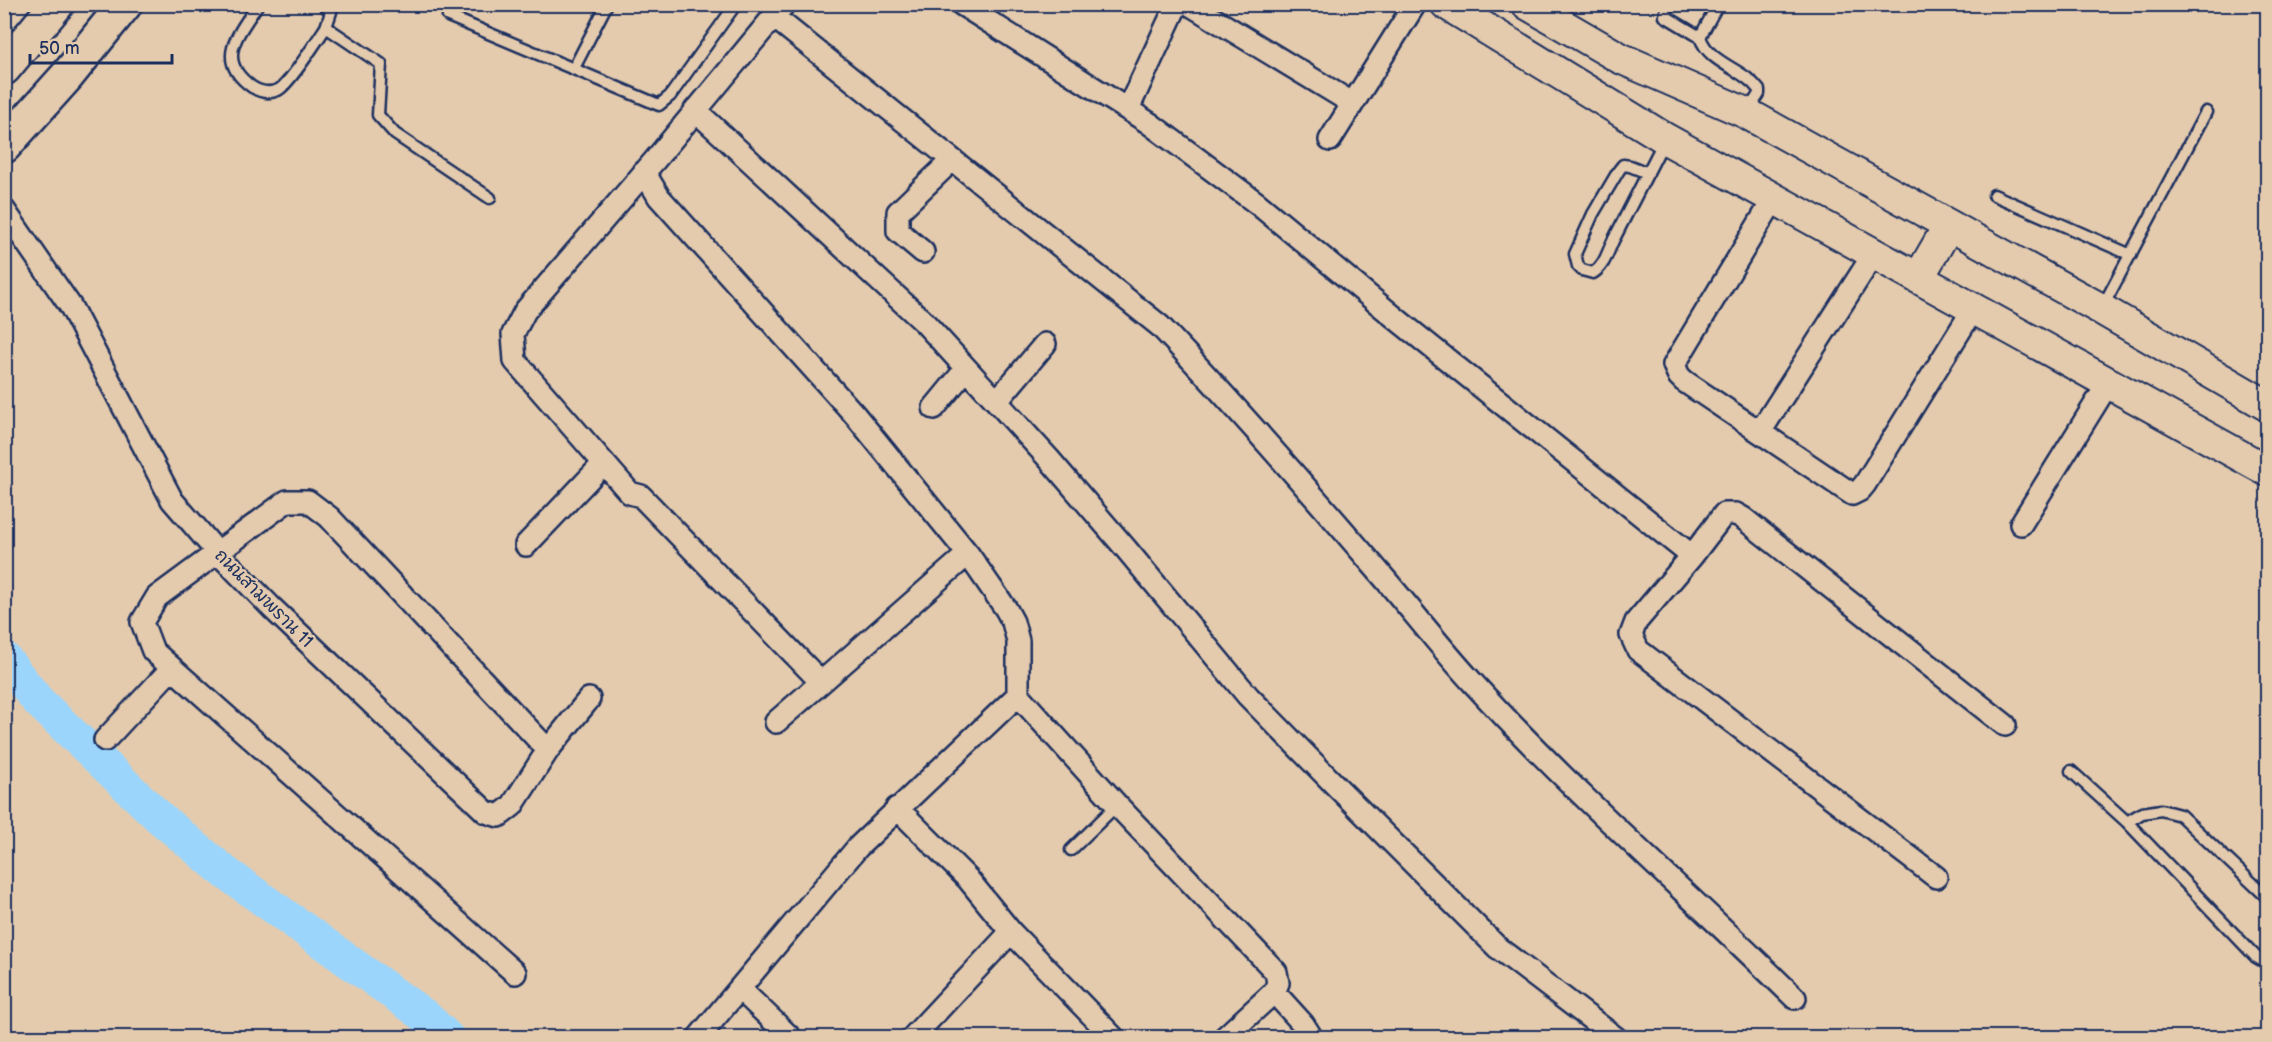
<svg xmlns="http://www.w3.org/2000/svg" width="2272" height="1042" viewBox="0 0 2272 1042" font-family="'Balsamiq Sans','Playpen Sans Thai',sans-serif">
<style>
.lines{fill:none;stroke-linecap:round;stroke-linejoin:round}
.river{stroke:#9bd5fb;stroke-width:34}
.lane-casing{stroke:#1b2f5e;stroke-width:15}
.street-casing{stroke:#1b2f5e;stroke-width:26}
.secondary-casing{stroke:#1b2f5e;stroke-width:34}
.primary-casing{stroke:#1b2f5e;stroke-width:38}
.lane{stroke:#e5cbad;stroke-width:10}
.street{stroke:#e5cbad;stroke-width:21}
.secondary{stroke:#e5cbad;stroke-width:30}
.primary{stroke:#e5cbad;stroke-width:33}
.labels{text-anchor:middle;stroke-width:4.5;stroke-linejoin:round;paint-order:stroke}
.street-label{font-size:18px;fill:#1b2f5e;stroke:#e5cbad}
</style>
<rect width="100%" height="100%" fill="#e5cbad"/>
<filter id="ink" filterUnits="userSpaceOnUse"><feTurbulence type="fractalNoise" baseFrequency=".0167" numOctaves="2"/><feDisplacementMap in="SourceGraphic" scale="12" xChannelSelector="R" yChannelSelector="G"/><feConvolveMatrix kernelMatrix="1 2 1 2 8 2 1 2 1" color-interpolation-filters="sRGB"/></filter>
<g filter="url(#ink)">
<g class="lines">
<path class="river" d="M4,658L38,701L160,818L226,873L425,1016L448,1038"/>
<defs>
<path id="lane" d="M258,4C238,35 214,60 252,87C260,92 269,94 278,90C288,86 318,39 326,27
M323,4L331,12L326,27L381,64L378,115L395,134L490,198
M452,4L448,16L659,105L670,96L736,4
M1668,4L1665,16L1700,37
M1718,4L1700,37C1710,65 1742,67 1759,90V94L1748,111
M574,68L607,4
M1648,173L1630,166L1623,165L1619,170L1593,214L1575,254L1578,266L1582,270L1593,273C1606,265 1608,249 1615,237L1664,141
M1994,195L2131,255
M2103,306L2206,112
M2071,771L2127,822L2256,957L2268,964
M2127,822L2142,813L2161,810L2180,815L2268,898
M1071,850L1117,805"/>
<path id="street" d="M784,4L655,160L525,311L513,334L515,361L630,493L641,496L821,682
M961,4L1149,123L1258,204L1399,321L1692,556
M1189,4L1352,103
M774,17L1160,326C1235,405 1308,489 1379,572C1411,609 1440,647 1473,683C1574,794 1688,893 1795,998
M1128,109L1177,4
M695,110L924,322L1049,459L1127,550L1248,696L1337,787L1498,948L1616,1038
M1330,140L1415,4
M644,172L659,197L855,415L968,554L1006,609L1013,622L1018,641V695L858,847L698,1038
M1775,197L1674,365L1679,376L1684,381L1852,494L1860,490L1865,484L1974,308
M4,210L71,307L172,500L217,552L272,608L486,812L499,816L512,806L548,750L589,699
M923,252L898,231V212L952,160
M997,401L1045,344
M934,408L966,369
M1760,432L1875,252
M2021,524L2109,382
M526,545L604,463
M1018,695L1117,805L1276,972L1278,983L1274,992L1224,1038
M776,722L968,554
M105,740L172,668
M897,808L968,879L1011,932L912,1038
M1936,877L1638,650L1631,635L1636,622L1692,556L1724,514H1736L1743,518L2005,725
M1011,932L1114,1038
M515,973L153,651L142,622L157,597L287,501H308L329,517L548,750
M740,989L791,1038
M1274,992L1303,1024L1312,1038"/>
<path id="secondary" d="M1446,4L1666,139L2268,471
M1527,4L1620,58L1746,113L2101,309L2268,406
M1919,277L1949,225"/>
<path id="primary" d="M4,68L57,4
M4,146L67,76L125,4"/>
</defs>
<use href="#lane" class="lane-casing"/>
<use href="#street" class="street-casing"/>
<use href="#secondary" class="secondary-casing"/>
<use href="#primary" class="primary-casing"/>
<use href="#lane" class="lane"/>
<use href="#street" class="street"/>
<use href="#secondary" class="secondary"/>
<use href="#primary" class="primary"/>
</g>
</g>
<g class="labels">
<g class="street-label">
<text transform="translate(264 598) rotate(45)" y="6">ถนนสามพราน 11</text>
</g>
</g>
<rect width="2272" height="1042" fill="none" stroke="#e5cbad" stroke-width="24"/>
<rect x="12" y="12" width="2248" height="1018" fill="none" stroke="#1b2f5e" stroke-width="2" filter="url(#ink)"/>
<path d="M30 54v9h142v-9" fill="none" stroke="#1b2f5e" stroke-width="3"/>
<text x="39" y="54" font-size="18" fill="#1b2f5e" stroke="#e5cbad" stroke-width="4.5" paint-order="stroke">50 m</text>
</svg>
